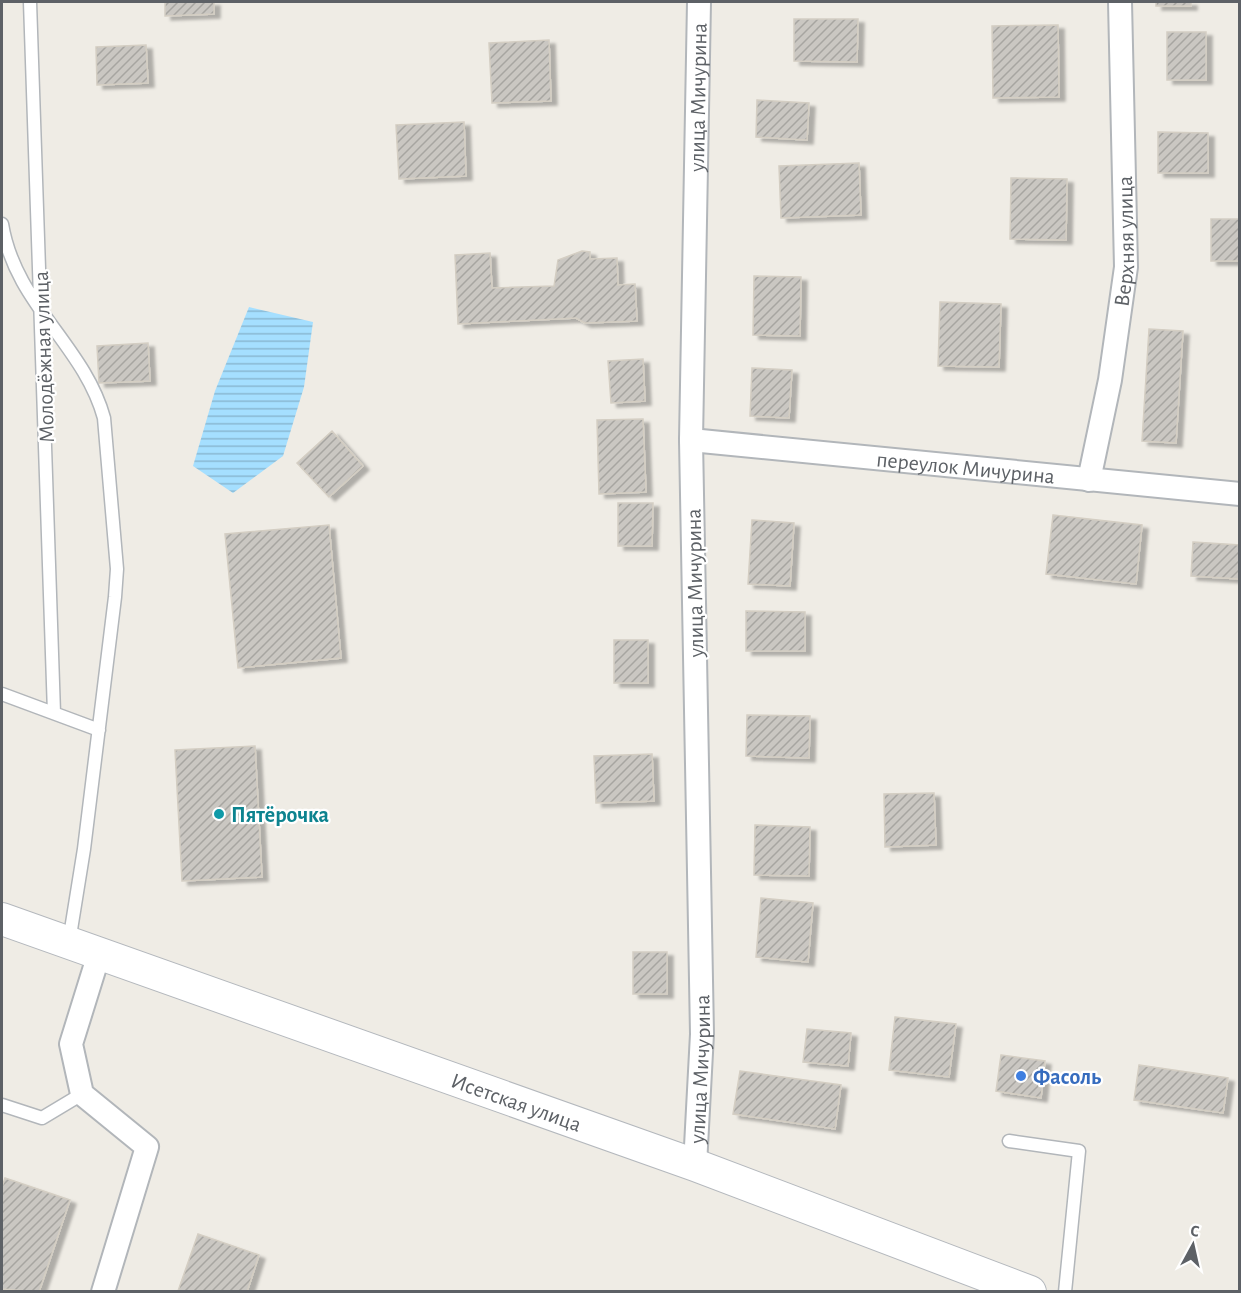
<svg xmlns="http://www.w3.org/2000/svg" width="1241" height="1293" viewBox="0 0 1241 1293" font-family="'Alegreya Sans',sans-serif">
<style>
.water{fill:url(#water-rules)}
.building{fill:url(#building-hatch);stroke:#d4cec3;stroke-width:1.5;filter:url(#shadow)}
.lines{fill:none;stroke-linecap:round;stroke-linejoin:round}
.service-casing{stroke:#b2b6ba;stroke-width:15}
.minor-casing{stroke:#b2b6ba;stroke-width:26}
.secondary-casing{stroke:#b4b8bd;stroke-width:34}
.service{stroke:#fff;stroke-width:12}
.minor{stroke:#fff;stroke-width:22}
.secondary{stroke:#fff;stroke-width:32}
.culture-dot{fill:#0f9aa8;stroke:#fff;stroke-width:2}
.shop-dot{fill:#3f7fe0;stroke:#fff;stroke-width:2}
.labels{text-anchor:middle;stroke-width:4.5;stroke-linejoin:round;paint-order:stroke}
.street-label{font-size:22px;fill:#5d6166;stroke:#fff}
.culture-label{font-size:22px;font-weight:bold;fill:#0d838f;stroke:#fff;text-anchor:start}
.shop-label{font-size:22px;font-weight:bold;fill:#366cbe;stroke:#fff;text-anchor:start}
</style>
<defs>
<pattern id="water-rules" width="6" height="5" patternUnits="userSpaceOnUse" patternTransform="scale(1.5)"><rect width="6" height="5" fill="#a5dfff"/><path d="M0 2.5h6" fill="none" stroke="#8ab8d2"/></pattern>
<pattern id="building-hatch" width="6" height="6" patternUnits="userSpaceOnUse" patternTransform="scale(1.5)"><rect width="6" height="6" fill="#cac7c2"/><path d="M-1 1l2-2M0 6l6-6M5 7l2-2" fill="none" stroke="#a7a5a1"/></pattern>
<filter id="shadow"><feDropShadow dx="6" dy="4" stdDeviation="1.5" flood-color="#0004"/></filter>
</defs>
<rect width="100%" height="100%" fill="#efece5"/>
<path class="water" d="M249,307L313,322L304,387L283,456L233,493L193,466L215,391Z"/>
<path class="building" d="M165,2H214V14L165,16Z
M1156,2H1191V6H1156Z
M794,19H858L857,62L794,61Z
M1058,25L1059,97L993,98L992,26Z
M1167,32H1206V80H1167Z
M549,40L551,101L492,103L489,43Z
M146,45L148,83L97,85L96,47Z
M757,100L809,103L807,140L756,137Z
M464,122L466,176L399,179L396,125Z
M1158,132L1208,133V173H1158Z
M859,163L861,215L781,218L779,166Z
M1011,178L1067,179L1066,240L1010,239Z
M1211,219H1240V261H1211Z
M582,251L590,252V259L617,258L618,285L635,284L637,321L585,323L576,318L458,324L455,255L490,253L492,288L554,286L558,260Z
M754,276L801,277L800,336L753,335Z
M940,302L1001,304L999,367L938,366Z
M1149,329L1183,331L1176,443L1142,441Z
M148,343L150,381L99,383L97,346Z
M643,359L645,401L611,403L608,361Z
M752,368L792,370L789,418L750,416Z
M643,419L646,492L599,494L597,420Z
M332,431L363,466L329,497L297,463Z
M618,503H653L652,546H618Z
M1053,515L1142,525L1136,584L1046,574Z
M752,520L794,523L790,586L748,584Z
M329,525L341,658L238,668L225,534Z
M1193,542L1240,545V579L1191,576Z
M746,611L805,612V651H746Z
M614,640H648V683H614Z
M747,715L810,716L809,758L746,756Z
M255,746L262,877L182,881L175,750Z
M652,754L654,801L596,803L594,756Z
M934,793L936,845L885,847L884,794Z
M755,825L810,827L809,876L754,875Z
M761,898L813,903L808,962L756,957Z
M633,952H667V994H633Z
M895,1017L956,1024L949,1077L889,1070Z
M807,1029L851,1033L848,1066L803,1062Z
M1001,1055L1045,1061L1041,1098L996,1091Z
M1139,1065L1228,1078L1223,1113L1134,1100Z
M740,1071L841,1085L835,1129L733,1114Z
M5,1178L70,1200L39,1292L2,1289V1187Z
M198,1234L259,1255L247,1292L178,1291Z"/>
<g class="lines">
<defs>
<path id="service" d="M30,2L54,713
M2,224C15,304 84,345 104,418L117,569L115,597L84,849L69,942
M2,694L99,730
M2,1105L42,1118L82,1094
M1009,1141L1079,1151L1065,1292"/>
<g id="minor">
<path id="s1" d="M691,440L1240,494"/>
<path id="s2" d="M1089,480L1110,380L1126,267L1120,2"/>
<path d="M99,954L71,1044L82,1094L147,1147L103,1292"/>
<path id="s3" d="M695,1165L702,1034L691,440L699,2"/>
</g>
<g id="secondary">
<path id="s4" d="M2,919L695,1165L1030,1292"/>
</g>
</defs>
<use href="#service" class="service-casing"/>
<use href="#minor" class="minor-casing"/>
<use href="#secondary" class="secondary-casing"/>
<use href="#service" class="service"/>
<use href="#minor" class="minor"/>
<use href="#secondary" class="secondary"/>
</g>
<circle class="culture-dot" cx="219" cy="814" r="6"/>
<circle class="shop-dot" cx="1021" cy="1076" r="6"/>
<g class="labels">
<g class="street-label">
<text dy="8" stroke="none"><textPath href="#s3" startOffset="1068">улица Мичурина</textPath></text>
<text dy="8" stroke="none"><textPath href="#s2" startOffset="242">Верхняя улица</textPath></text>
<text transform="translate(43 357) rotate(-92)" y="8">Молодёжная улица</text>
<text dy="8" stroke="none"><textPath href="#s1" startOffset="276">переулок Мичурина</textPath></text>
<text transform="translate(694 583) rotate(-91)" y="8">улица Мичурина</text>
<text dy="8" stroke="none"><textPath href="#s3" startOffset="96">улица Мичурина</textPath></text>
<text dy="8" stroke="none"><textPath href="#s4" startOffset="546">Исетская улица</textPath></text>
</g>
<g class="culture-label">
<text x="231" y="822">Пятёрочка</text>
</g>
<g class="shop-label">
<text x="1033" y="1084">Фасоль</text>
</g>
</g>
<rect width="1241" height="1293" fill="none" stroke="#5d6166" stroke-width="6"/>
<g transform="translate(1193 1245) rotate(8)" stroke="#ffffff" stroke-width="4.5" paint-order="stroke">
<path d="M0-4.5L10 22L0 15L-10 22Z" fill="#5d6166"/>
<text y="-9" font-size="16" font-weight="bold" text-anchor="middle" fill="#5d6166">С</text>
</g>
</svg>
